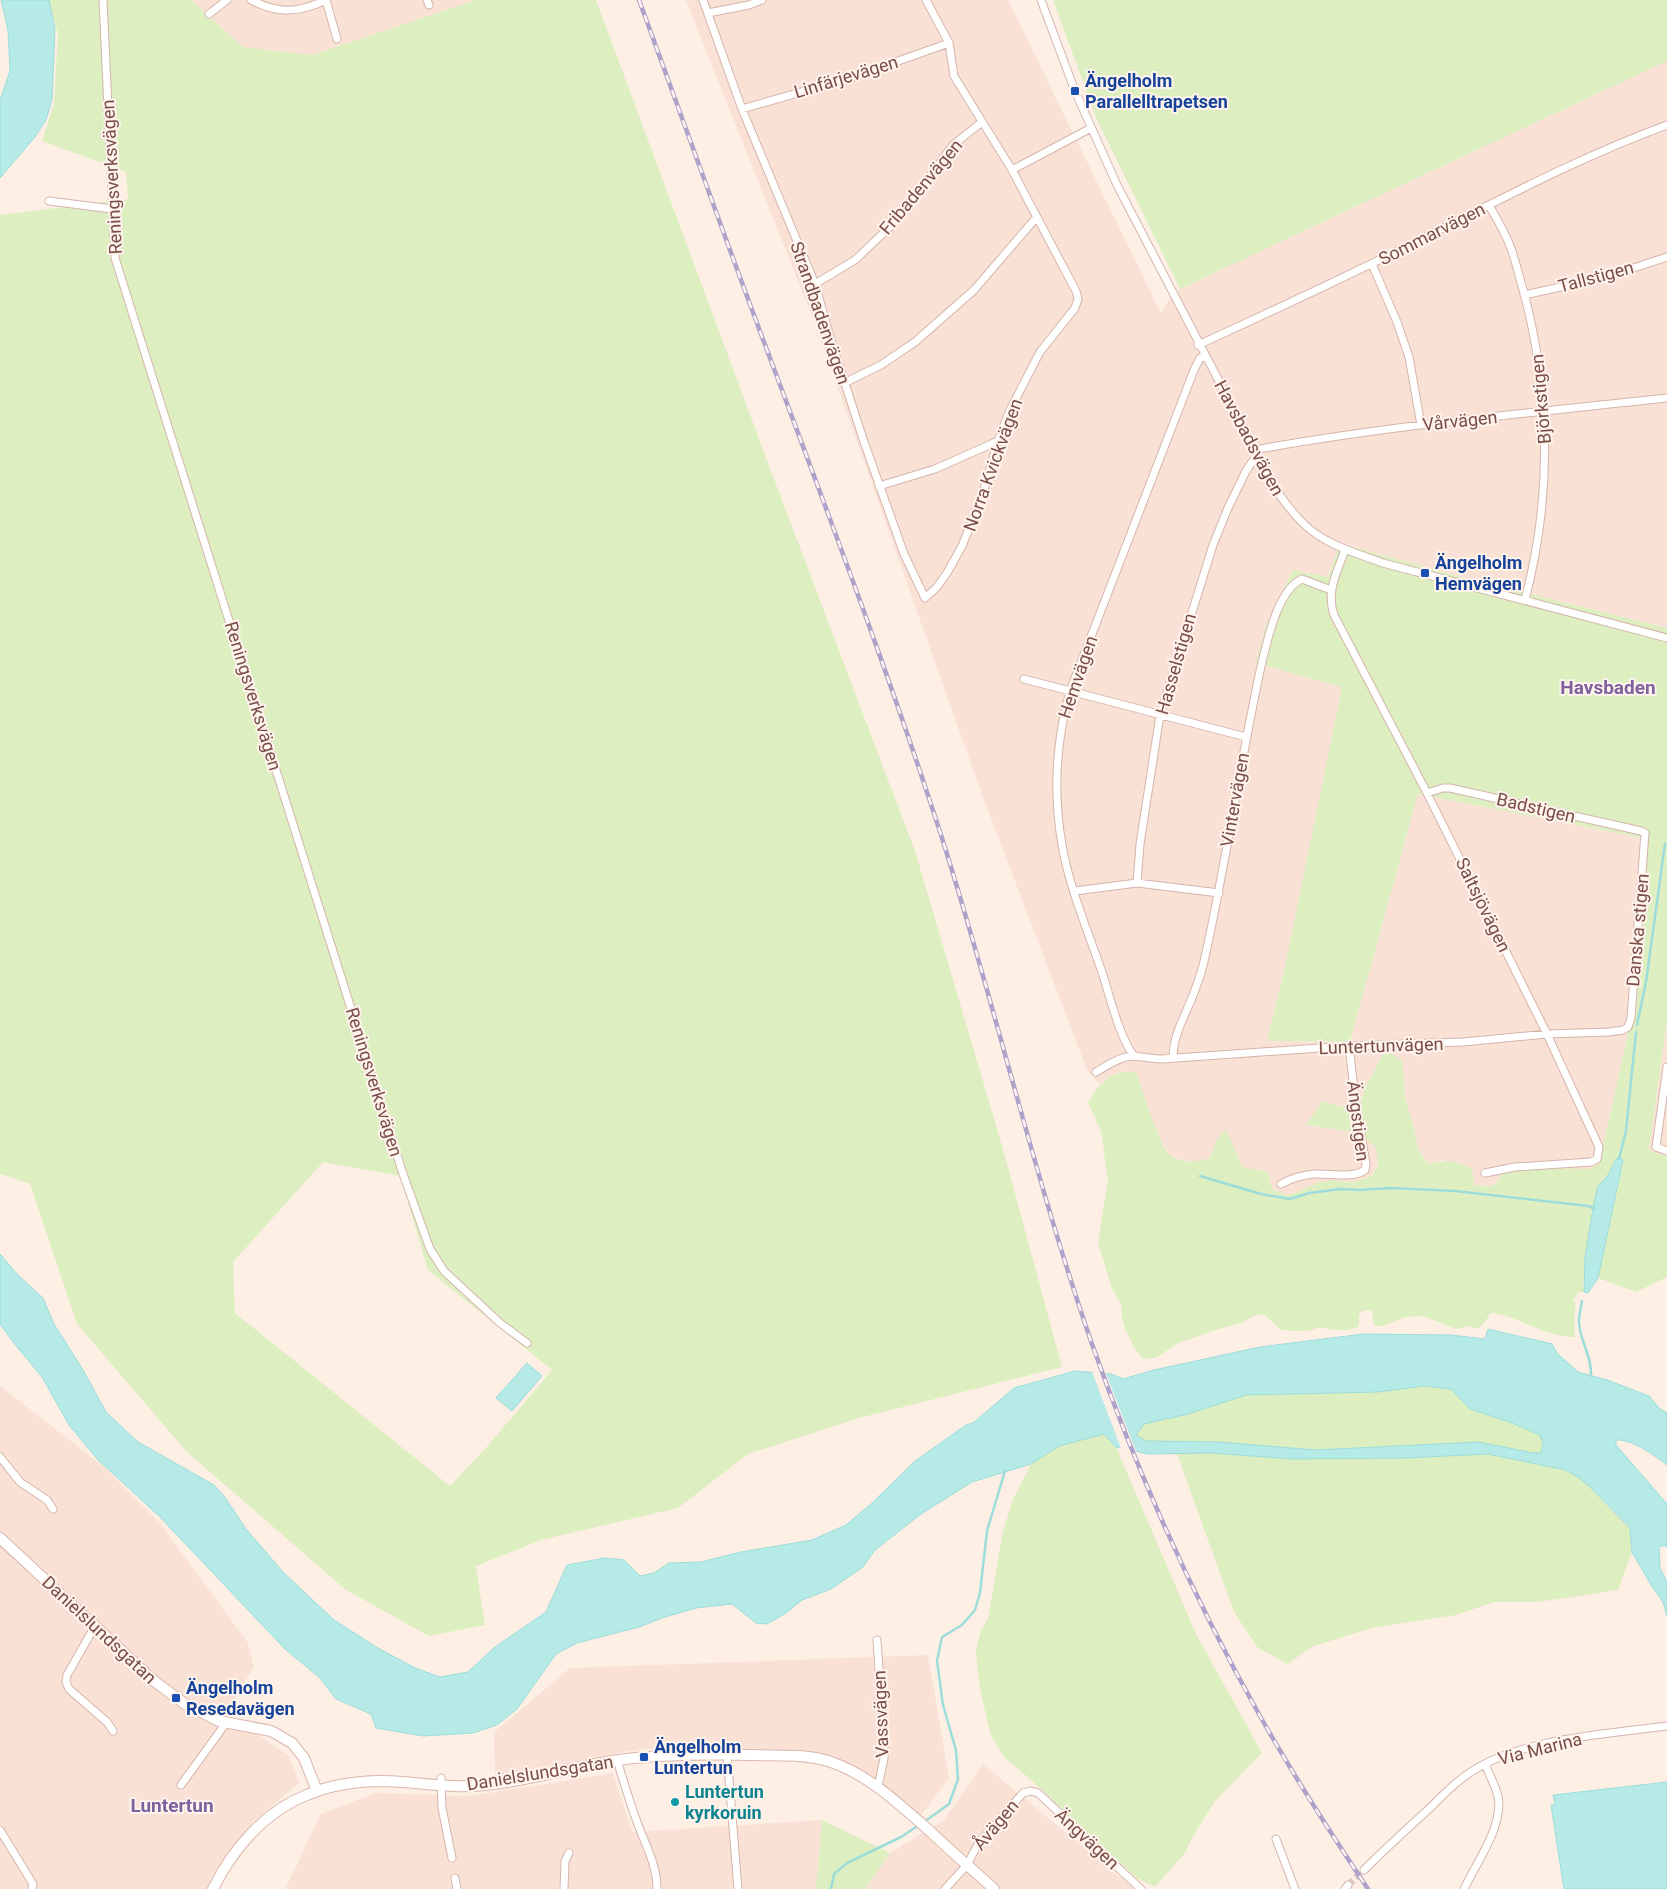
<svg xmlns="http://www.w3.org/2000/svg" width="1667" height="1889" viewBox="0 0 1667 1889" font-family="Roboto,sans-serif">
<style>
.residential{fill:#f9e2d5}
.green{fill:#ddeec1;fill-rule:evenodd}
.water{fill:#b6eae7;stroke:#9cddda;fill-rule:evenodd}
.pier{fill:#feefe5}
.lines{fill:none;stroke-linecap:round;stroke-linejoin:round}
.stream{stroke:#9cddda;stroke-width:2.5}
.street-tunnel{stroke:#ddc7be;stroke-width:7;stroke-dasharray:7 3.5;stroke-linecap:butt}
.street-casing{stroke:#d4b5ac;stroke-width:9}
.secondary-casing{stroke:#dab6ab;stroke-width:12}
.street{stroke:#fff;stroke-width:7}
.secondary{stroke:#fff;stroke-width:10}
.rail-casing{stroke:#aea1ca;stroke-width:4.5}
.rail{stroke:#fff4ed;stroke-width:2.5;stroke-dasharray:8;stroke-linecap:butt}
.transit-dot{fill:#1a4fb4;stroke:#fff4ed;stroke-width:2}
.culture-dot{fill:#0f9aa8;stroke:#fff4ed;stroke-width:2}
.labels{text-anchor:middle;stroke-width:4;stroke-linejoin:round;paint-order:stroke}
.street-label{font-size:18px;fill:#7a4e47;stroke:#fff4ed}
.transit-label{font-size:18px;font-weight:bold;fill:#164399;stroke:#fff4ed;text-anchor:start}
.culture-label{font-size:18px;font-weight:bold;fill:#0d838f;stroke:#fff4ed;text-anchor:start}
.neighbourhood-label{font-size:19px;font-weight:bold;fill:#7d629e;stroke:#fff4ed}
</style>
<rect width="100%" height="100%" fill="#feefe5"/>
<path class="residential" d="M191,0H476L312,55L243,47Z
M686,0H1008L1161,313L1173,293L1180,289L1667,61V628L1457,576L1340,543L1328,577L1257,663L1343,687L1286,962L1267,1041L1350,1042L1418,794L1642,838L1627,1038L1599,1164L1589,1169L1541,1168L1489,1186L1474,1185L1472,1169L1442,1160L1428,1164L1418,1149L1414,1127L1405,1098L1404,1077L1365,1088L1360,1103L1341,1107L1322,1101L1306,1125L1355,1132L1376,1147L1378,1164L1371,1176L1354,1182L1330,1180L1316,1183L1296,1193L1287,1195L1272,1189L1268,1172L1242,1168L1216,1141L1210,1158L1197,1162L1181,1160L1169,1154L1121,1071L1099,1084L1087,1070L982,795L817,329Z
M1667,1019V1157L1649,1150Z
M0,1386L103,1466L160,1523L248,1643L254,1667L225,1713L288,1755L299,1783L253,1822L211,1878L206,1889H0Z
M928,1655L949,1778L919,1818L846,1764L806,1751L681,1746L627,1751L495,1780L494,1732L570,1668Z
M983,1764L1134,1889H865L890,1853L944,1820Z
M613,1773L632,1832L822,1820L816,1889H285L321,1814L375,1793L470,1796Z"/>
<path class="green" d="M48,0H191L243,47L312,55L476,0H596L771,471L915,851L1003,1149L1062,1367L859,1418L748,1454L678,1508L541,1540L476,1566L485,1625L429,1636L346,1590L187,1452L77,1324L30,1184L0,1174V215L128,199L126,172L42,141L54,104L58,34ZM323,1162L400,1176L428,1270L552,1370L485,1449L450,1486L235,1313L233,1262Z
M1053,0H1667V61L1180,289L1097,120Z
M1340,543L1457,576L1667,628V1019L1649,1150L1667,1157V1277L1636,1292L1598,1278L1623,1160L1616,1159L1608,1175L1602,1179L1594,1203L1585,1257L1583,1285L1585,1289L1584,1292H1579L1573,1300L1576,1304L1574,1317L1575,1337C1546,1338 1520,1316 1491,1313L1484,1323L1478,1329L1467,1326L1456,1329L1423,1316L1406,1317L1383,1326H1374L1372,1311L1364,1310L1359,1315V1326C1347,1333 1332,1330 1319,1327C1308,1333 1294,1331 1281,1330L1266,1316L1258,1314L1242,1323L1222,1328L1178,1343L1156,1358L1143,1359C1134,1350 1118,1319 1122,1307L1112,1288L1098,1243L1108,1180L1101,1131L1088,1103C1101,1082 1109,1070 1136,1072C1142,1088 1160,1146 1169,1154C1180,1164 1198,1162 1210,1158L1216,1141L1226,1129L1242,1167L1268,1172L1272,1189L1287,1195L1296,1193L1316,1183L1330,1180L1354,1182L1372,1176L1378,1164L1376,1147L1355,1132L1306,1125L1322,1101L1341,1107L1360,1103L1365,1088L1383,1054H1392L1402,1061L1404,1077L1405,1098L1414,1127L1418,1149L1428,1164C1444,1159 1458,1160 1472,1169L1474,1185L1489,1186L1496,1184L1503,1173L1541,1168L1589,1169L1599,1164L1627,1038L1642,838L1418,794L1350,1042L1267,1041L1286,962L1342,687L1256,663L1266,625L1293,570L1328,577Z
M1424,1386L1451,1389L1470,1409L1512,1423L1541,1435L1543,1444L1541,1453H1534L1478,1442L1315,1450L1219,1442L1146,1441L1136,1435L1144,1424L1188,1414L1246,1394L1378,1392Z
M1104,1434L1116,1447L1196,1634L1262,1753L1216,1800L1197,1829L1184,1854L1155,1887L1138,1879L1030,1779L1004,1757L990,1733L979,1683L976,1652L980,1633L988,1618L1003,1531L1014,1497L1031,1464L1059,1446Z
M1211,1453L1405,1458L1488,1454L1566,1470L1579,1478L1589,1486L1630,1529L1632,1552L1618,1590L1538,1602H1494L1456,1615L1372,1628L1311,1647L1288,1664L1258,1648L1234,1612L1177,1454Z
M822,1820L890,1853L865,1889H816Z"/>
<path class="water" d="M1,0H49L55,29L52,100L46,120L35,137L0,178V100L10,71L8,30Z
M1620,1157L1623,1160L1598,1278L1588,1293L1584,1292L1585,1257L1594,1203L1598,1186L1608,1175L1616,1159Z
M0,1254L18,1275L43,1298L54,1324L83,1370L106,1412L138,1442L214,1485L224,1496L246,1529L283,1572L334,1620L378,1648L415,1668L440,1677L468,1672L495,1647L546,1612L567,1565L605,1558L624,1560L640,1576L654,1573L669,1563L701,1562L741,1552L812,1540L846,1525L871,1504L915,1461L966,1425L973,1423L1014,1388L1075,1371L1111,1374L1123,1379L1154,1370L1260,1347L1363,1334L1451,1335L1485,1339L1488,1329L1552,1344L1557,1353L1578,1372L1607,1380L1649,1396L1660,1409L1667,1413V1465C1654,1455 1632,1439 1616,1440V1445L1667,1504V1548L1665,1545L1659,1547L1660,1568L1667,1582V1616L1663,1602L1651,1585L1632,1552L1630,1528L1589,1486L1579,1478L1566,1470L1488,1454L1405,1458L1293,1459L1211,1453L1148,1454L1116,1447L1104,1434L1059,1446L1031,1464L972,1482L921,1514L875,1550L863,1567L831,1589L802,1600L786,1613L767,1624L756,1623L732,1604L696,1608L662,1618L639,1627L577,1643L556,1654L517,1709L497,1725L473,1733L423,1736L376,1728L371,1714L336,1699L320,1678L285,1649L159,1516L98,1460L69,1425L42,1377L13,1342L0,1324ZM1424,1386L1451,1389L1470,1409L1512,1423L1540,1435L1543,1444L1541,1453H1534L1478,1442L1315,1450L1219,1442L1146,1441L1136,1435L1144,1424L1188,1414L1246,1395L1378,1392Z
M527,1363L542,1376L512,1411L496,1398Z
M1667,1782V1889H1564L1551,1805H1555L1553,1795Z"/>
<path class="pier" d="M1091,1369L1105,1371L1137,1454L1122,1451Z"/>
<g class="lines">
<path class="stream" d="M1637,1025L1646,982L1665,844
M1619,1159L1626,1131L1636,1032
M1200,1176L1261,1194L1290,1199L1309,1193L1341,1189L1359,1190L1391,1188L1455,1191L1588,1206L1595,1209
M1582,1301C1581,1308 1579,1315 1579,1321C1579,1340 1592,1355 1591,1376
M924,1822L949,1804L958,1779L956,1750L943,1705L937,1661L942,1637L962,1625L975,1610L980,1593L987,1531L1005,1471
M831,1889L834,1874L847,1863L901,1837L919,1825"/>
<path class="street-tunnel" d="M1348,1885L1364,1870"/>
<defs>
<path id="street" d="M103,0L115,258L403,1174L430,1249L444,1271L500,1323L527,1343
M251,0C278,14 298,13 326,0
M326,0L337,39
M427,0L429,5
M703,0L742,109L815,284L829,334L864,442L904,554L925,598L937,587L947,573L962,546L983,493L998,441L1009,412L1040,352L1075,308L1078,299L1076,291L1012,170L954,76L949,43L926,0
M1041,0L1075,91L1117,185L1273,485C1282,499 1292,513 1305,525C1326,545 1356,553 1383,563L1667,638
M708,13L749,5L762,0
M209,14L227,0
M742,109L853,77L949,43
M1012,170L1091,128
M49,201L112,209
M1489,205C1496,218 1505,232 1510,246C1516,261 1519,277 1524,293C1551,396 1552,497 1525,600
M1372,264L1397,322L1409,357L1421,425
M815,284L855,260L897,220L953,145L982,122
M1524,295L1606,277L1667,257
M1198,345C1268,313 1338,281 1407,246C1492,204 1577,158 1667,125
M844,383L881,365L915,342L974,290L1036,218
M1254,450C1391,425 1529,413 1667,398
M879,486L935,469L998,441
M1345,550C1337,572 1326,591 1334,615L1427,793L1547,1034L1599,1147L1597,1159L1591,1162L1515,1167L1485,1173
M1024,679L1246,737
M1137,883L1140,844L1160,715L1213,545L1228,508L1246,471L1252,462L1258,459
M1075,891L1137,883L1219,893
M1134,1056C1120,1038 1110,998 1103,975C1089,934 1069,887 1062,845C1053,793 1056,741 1070,691L1194,370L1200,358L1205,356
M1173,1058C1173,1033 1187,1013 1195,990C1199,979 1203,968 1205,957C1227,859 1240,760 1262,662C1268,638 1278,590 1302,579L1331,590
M1667,1067L1656,1147L1667,1151
M1096,1072C1107,1066 1120,1056 1134,1056C1143,1057 1152,1059 1162,1059L1349,1046L1463,1042L1547,1034L1609,1032L1623,1030L1628,1027L1631,1018L1645,833L1641,831L1450,788H1443L1427,793
M1281,1184C1292,1178 1302,1175 1315,1174C1330,1173 1352,1179 1365,1170L1366,1164L1355,1098L1349,1046
M0,1457L20,1482L47,1500L53,1509
M95,1626L67,1675L66,1682L69,1689L107,1722L113,1731
M877,1640L884,1744V1758L878,1787
M727,1754L738,1889
M617,1760C623,1780 629,1800 636,1819C644,1843 657,1863 657,1889
M441,1778L442,1808L452,1858
M181,1785L226,1723
M0,1830L33,1884L32,1889
M1276,1839L1295,1889
M1364,1870C1386,1848 1408,1828 1431,1807C1443,1795 1456,1781 1471,1772C1520,1739 1608,1734 1667,1726
M455,1878L457,1889
M564,1889L565,1861L569,1853
M945,1889L967,1865L978,1844L1023,1793L1031,1791L1038,1793L1141,1889
M1345,1889L1348,1885
M1464,1889C1476,1863 1504,1826 1498,1796C1495,1785 1489,1774 1485,1764"/>
<path id="secondary" d="M0,1538L154,1681L185,1704L219,1721L271,1731L292,1743L304,1758L317,1791
M213,1889C232,1850 265,1811 307,1795C330,1785 359,1781 384,1781C419,1782 450,1789 485,1785C530,1781 574,1766 619,1760C663,1754 709,1754 754,1755C779,1756 805,1754 828,1761C869,1774 901,1806 932,1833C952,1852 973,1870 994,1889"/>
</defs>
<use href="#street" class="street-casing"/>
<use href="#secondary" class="secondary-casing"/>
<use href="#street" class="street"/>
<use href="#secondary" class="secondary"/>
<defs>
<path id="rail" d="M639,0C685,125 729,250 776,374C833,527 891,680 941,835C995,1004 1034,1177 1092,1344C1137,1472 1193,1597 1260,1716C1293,1775 1330,1832 1368,1889"/>
</defs>
<use href="#rail" class="rail-casing"/>
<use href="#rail" class="rail"/>
</g>
<g class="transit-dot">
<rect x="1070" y="86" width="10" height="10" rx="2.5"/>
<rect x="1420" y="568" width="10" height="10" rx="2.5"/>
<rect x="171" y="1693" width="10" height="10" rx="2.5"/>
<rect x="639" y="1752" width="10" height="10" rx="2.5"/>
</g>
<circle class="culture-dot" cx="675" cy="1802" r="5"/>
<g class="labels">
<g class="street-label">
<text transform="translate(846 77) rotate(-17)" y="6">Linfärjevägen</text>
<text transform="translate(112 177) rotate(-93)" y="6">Reningsverksvägen</text>
<text transform="translate(921 187) rotate(-50)" y="6">Fribadenvägen</text>
<text transform="translate(1432 234) rotate(-27)" y="6">Sommarvägen</text>
<text transform="translate(1596 277) rotate(-15)" y="6">Tallstigen</text>
<text transform="translate(820 313) rotate(71)" y="6">Strandbadenvägen</text>
<text transform="translate(1541 399) rotate(-95)" y="6">Björkstigen</text>
<text transform="translate(1460 421) rotate(-6)" y="6">Vårvägen</text>
<text transform="translate(1249 438) rotate(62)" y="6">Havsbadsvägen</text>
<text transform="translate(993 465) rotate(-70)" y="6">Norra Kvickvägen</text>
<text transform="translate(1176 664) rotate(-74)" y="6">Hasselstigen</text>
<text transform="translate(1078 677) rotate(-71)" y="6">Hemvägen</text>
<text transform="translate(253 696) rotate(73)" y="6">Reningsverksvägen</text>
<text transform="translate(1235 800) rotate(-80)" y="6">Vintervägen</text>
<text transform="translate(1536 808) rotate(13)" y="6">Badstigen</text>
<text transform="translate(1483 905) rotate(64)" y="6">Saltsjövägen</text>
<text transform="translate(1638 930) rotate(-85)" y="6">Danska stigen</text>
<text transform="translate(1381 1046) rotate(-2)" y="6">Luntertunvägen</text>
<text transform="translate(374 1082) rotate(73)" y="6">Reningsverksvägen</text>
<text transform="translate(1358 1121) rotate(83)" y="6">Ängstigen</text>
<text transform="translate(99 1630) rotate(43)" y="6">Danielslundsgatan</text>
<text transform="translate(881 1714) rotate(-92)" y="6">Vassvägen</text>
<text transform="translate(1540 1749) rotate(-14)" y="6">Via Marina</text>
<text transform="translate(540 1773) rotate(-9)" y="6">Danielslundsgatan</text>
<text transform="translate(996 1825) rotate(-50)" y="6">Åvägen</text>
<text transform="translate(1087 1839) rotate(43)" y="6">Ängvägen</text>
</g>
<g class="transit-label">
<text x="1085" y="87">Ängelholm<tspan x="1085" dy="21">Parallelltrapetsen</tspan></text>
<text x="1435" y="569">Ängelholm<tspan x="1435" dy="21">Hemvägen</tspan></text>
<text x="186" y="1694">Ängelholm<tspan x="186" dy="21">Resedavägen</tspan></text>
<text x="654" y="1753">Ängelholm<tspan x="654" dy="21">Luntertun</tspan></text>
</g>
<g class="culture-label">
<text x="685" y="1798">Luntertun<tspan x="685" dy="21">kyrkoruin</tspan></text>
</g>
<g class="neighbourhood-label">
<text x="1608" y="694">Havsbaden</text>
<text x="172" y="1812">Luntertun</text>
</g>
</g>
</svg>
